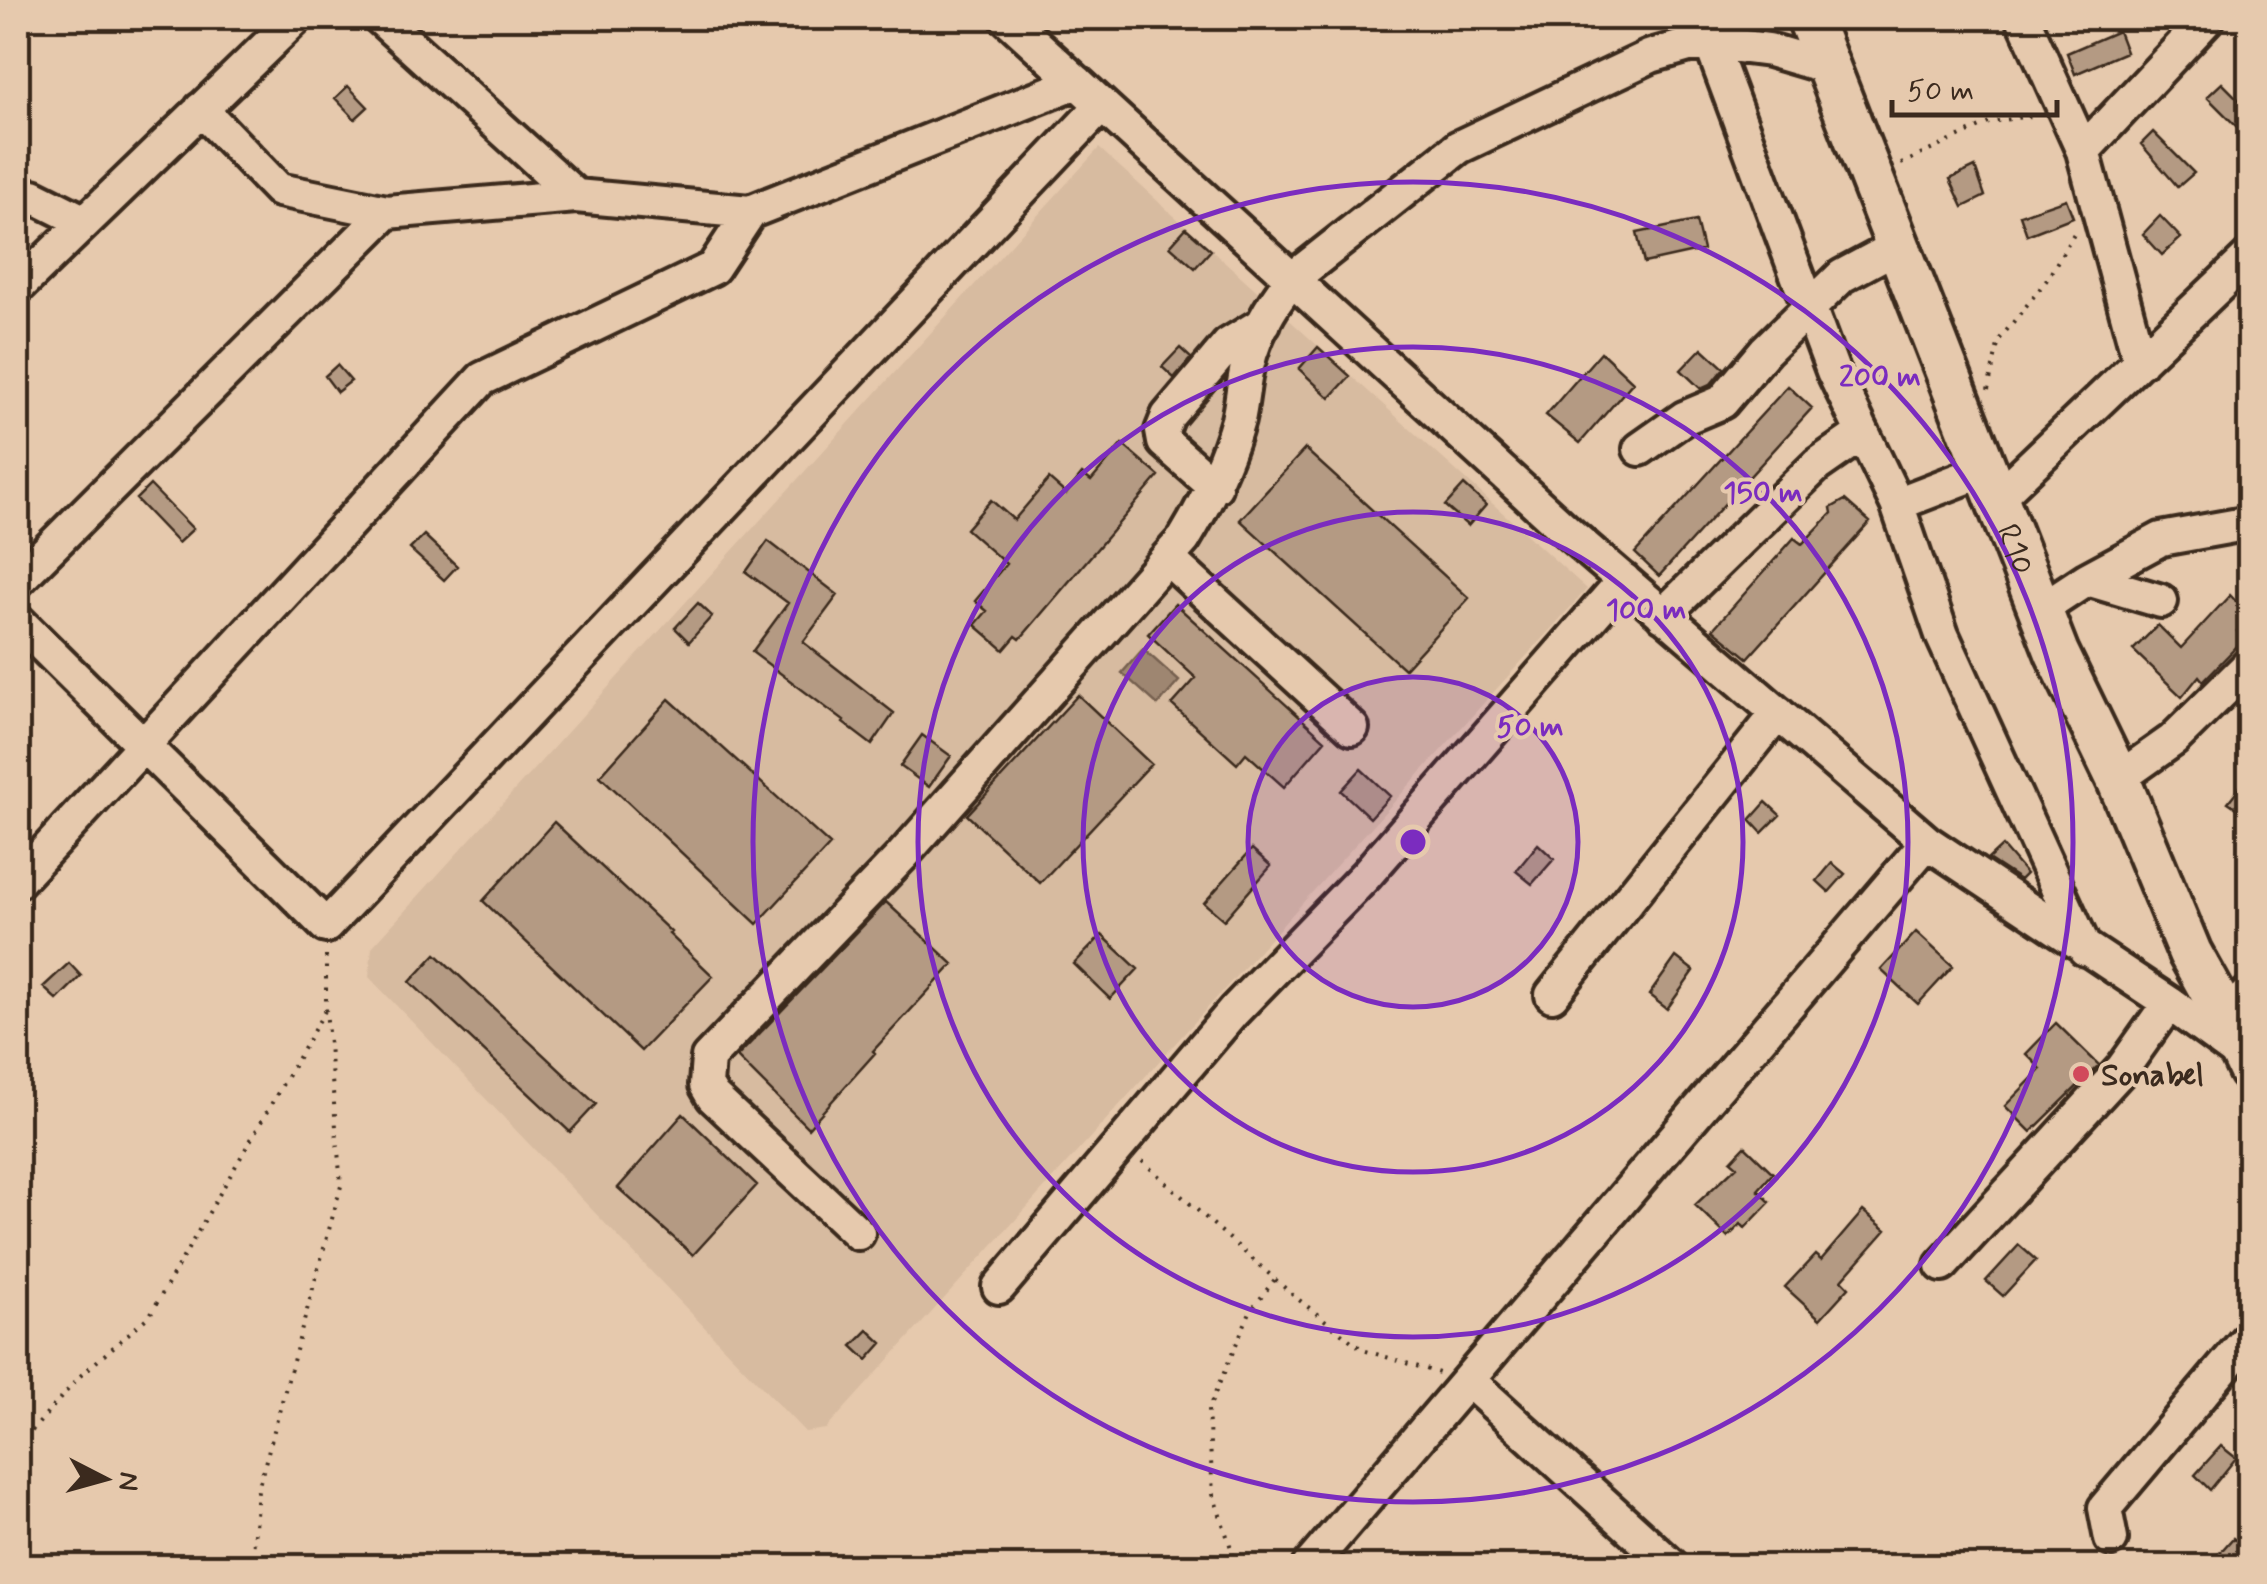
<svg xmlns="http://www.w3.org/2000/svg" width="2267" height="1584" viewBox="0 0 2267 1584" font-family="Mynerve,sans-serif">
<style>
.built{fill:#d7bba0}
.water{fill:#9e8671;stroke:#766150;stroke-width:2.5}
.building{fill:#b49a83;stroke:#3b2a1e;stroke-width:2.5}
.lines{fill:none;stroke-linecap:round;stroke-linejoin:round}
.minor-casing{stroke:#3b2a1e;stroke-width:40}
.major-casing{stroke:#3b2a1e;stroke-width:50}
.path{stroke:#3b2a1e;stroke-width:4;stroke-dasharray:2.5 8;stroke-linecap:butt}
.minor{stroke:#e6c9ad;stroke-width:32}
.major{stroke:#e6c9ad;stroke-width:42}
.ring{fill:none;stroke:#7b2cbf;stroke-width:5}
.poi-dot{fill:#d1495b;stroke:#e6c9ad;stroke-width:4}
.labels{text-anchor:middle;stroke-width:8;stroke-linejoin:round;paint-order:stroke}
.street-label{font-size:32px;fill:#3b2a1e;stroke:#e6c9ad}
.poi-label{font-size:32px;font-weight:bold;fill:#3b2a1e;stroke:#e6c9ad;text-anchor:start}
.centre{fill:#7b2cbf;stroke:#e6c9ad;stroke-width:5}
.ring-label{font-size:30px;text-anchor:middle;font-weight:bold;fill:#7b2cbf;stroke:#e6c9ad;stroke-width:8;stroke-linejoin:round;paint-order:stroke}
</style>
<rect width="100%" height="100%" fill="#e6c9ad"/>
<filter id="ink" filterUnits="userSpaceOnUse"><feTurbulence type="fractalNoise" baseFrequency=".01" numOctaves="2"/><feDisplacementMap in="SourceGraphic" scale="20" xChannelSelector="R" yChannelSelector="G"/><feConvolveMatrix kernelMatrix="1 2 1 2 8 2 1 2 1" color-interpolation-filters="sRGB"/></filter>
<g filter="url(#ink)">
<path class="built" d="M1099,148L1587,589L826,1429L805,1432L369,977L372,947Z"/>
<path class="water" d="M1143,649L1179,681L1158,705L1122,673Z"/>
<path class="building" d="M2118,31L2126,52L2075,74L2067,53Z
M2222,83L2250,111V116L2237,127L2207,97Z
M348,86L368,107L355,119L335,98Z
M2153,132L2194,173L2178,187L2141,144Z
M1975,167L1985,196L1963,207L1950,179Z
M2066,199L2073,217L2027,235L2020,215Z
M2160,216L2181,238L2162,255L2143,234Z
M1696,221L1703,250L1644,263L1637,233Z
M1186,228L1211,250L1195,268L1170,246Z
M1318,347L1350,376L1330,398L1299,369Z
M1180,348L1191,358L1174,378L1162,367Z
M1702,348L1724,368L1710,385L1701,389L1681,370Z
M1601,352L1633,382L1580,443L1546,415Z
M337,365L351,381L337,392L325,376Z
M1788,386L1812,408L1659,576L1635,553Z
M1122,444L1159,476L1020,639L1016,636L1004,650L975,625L987,611L975,601L1006,564L966,529L991,500L1014,520L1049,479L1066,494L1082,474L1091,481Z
M1305,449L1469,598L1404,669L1240,520Z
M150,485L193,529L178,543L136,499Z
M1464,485L1486,505L1468,526L1445,506Z
M1845,500L1870,522L1748,658L1713,629L1794,538L1802,544L1832,513L1831,508Z
M424,535L457,566L444,580L410,549Z
M768,541L838,595L803,642L894,713L872,745L843,723L844,721L752,652L788,603L746,572Z
M2230,595L2250,616L2237,631L2242,641L2203,681L2199,676L2182,697L2133,650L2158,625L2181,648Z
M698,603L712,616L689,642L675,628Z
M1175,604L1325,740L1284,787L1246,753L1237,764L1172,705L1196,678L1148,634Z
M1078,695L1151,764L1040,883L967,815Z
M669,699L830,845L757,924L600,776Z
M922,735L951,756L929,787L900,766Z
M1361,769L1390,796L1370,818L1341,791Z
M2250,774V817L2228,802Z
M1766,802L1780,815L1762,833L1750,820Z
M554,822L671,932L669,934L713,976L641,1051L483,901Z
M1538,844L1554,859L1532,884L1516,871Z
M2002,846L2026,874L2020,880L1988,859Z
M1252,849L1271,866L1224,920L1204,903Z
M1832,863L1845,874L1829,892L1817,881Z
M886,902L953,964L873,1051L875,1053L808,1128L737,1057Z
M1916,932L1953,966L1918,1004L1881,970Z
M1102,935L1138,969L1110,999L1074,964Z
M436,954L596,1104L570,1132L410,982Z
M1676,957L1694,971L1667,1009L1649,995Z
M69,963L81,976L57,1000L43,987Z
M2056,1023L2099,1065L2031,1132L2005,1106L2041,1069L2026,1054Z
M683,1114L757,1185L693,1255L618,1188Z
M1745,1146L1773,1173L1758,1190L1770,1202L1745,1228L1741,1224L1728,1237L1695,1205L1737,1166L1731,1161Z
M1863,1211L1886,1230L1842,1280L1849,1287L1820,1319L1785,1287L1815,1255L1821,1260Z
M2019,1245L2036,1260L2003,1296L1986,1281Z
M868,1330L882,1343L867,1360L852,1346Z
M2221,1446L2236,1458L2210,1490L2195,1475Z
M2233,1538L2250,1552V1560L2244,1566H2208Z"/>
<g class="lines">
<defs>
<path id="minor" d="M380,18L576,196L750,212L1077,82
M1007,18L1570,534L1927,842L2169,1003L2242,1056
M2023,18L2083,151L2140,362
M1711,44L1833,371L1897,504L1942,635L2085,949
M201,109L279,190L387,212
M2083,151L2208,18
M18,194L33,196L85,222
M18,287L296,18
M1640,449L1684,418L1722,402L1765,351L1842,276L1896,247
M1215,487L1164,442L1162,431L1168,416L1228,345L1264,323
M1996,499L2250,256
M1897,504L1985,470
M1167,558L1352,728
M2087,579L2161,539L2250,523
M18,580L387,212L576,196
M2040,610L2087,579L2161,601
M1663,615L1817,465L1863,433
M18,621L326,926L1102,105
M2118,779L2173,740L2250,664
M18,881L482,379L713,268L750,212
M1552,995L1778,713
M2225,1016L2250,992
M858,1233L713,1097L706,1085L708,1058L902,856L1184,539C1207,501 1226,463 1238,420C1242,403 1243,384 1247,367C1254,335 1272,304 1292,279L1459,147L1651,56L1689,45L1722,44L1769,50L1827,67
M1942,1265L2123,1068L2169,1003
M999,1287L1234,1011L1366,875L1624,580
M1468,1380L1672,1566
M2111,1539L2105,1508L2250,1336
M1309,1566L1927,842"/>
<g id="major">
<path id="s1" d="M1809,18L2057,653L2118,779L2190,953L2225,1016L2250,1070"/>
</g>
</defs>
<use href="#minor" class="minor-casing"/>
<use href="#major" class="major-casing"/>
<path class="path" d="M1901,164L1991,122L2036,115
M1988,390L1999,340L2046,281L2076,230
M1142,1161L1294,1296L1363,1350L1439,1373
M18,1447L79,1377L150,1315L326,1009
M252,1566L258,1489L341,1186L326,1009V953
M1237,1566L1213,1494L1208,1410L1250,1312L1275,1279"/>
<use href="#minor" class="minor"/>
<use href="#major" class="major"/>
</g>
</g>
<circle cx="1413" cy="842" r="165" fill="#7b2cbf" fill-opacity=".12"/>
<g class="ring">
<circle cx="1413" cy="842" r="165"/>
<circle cx="1413" cy="842" r="330"/>
<circle cx="1413" cy="842" r="495"/>
<circle cx="1413" cy="842" r="660"/>
</g>
<circle class="poi-dot" cx="2081" cy="1074" r="10"/>
<g class="labels">
<g class="street-label">
<text dy="11" stroke="none"><textPath href="#s1" startOffset="570">R10</textPath></text>
</g>
<g class="poi-label">
<text x="2101" y="1085">Sonabel</text>
</g>
</g>
<circle cx="1413" cy="842" r="15" class="centre"/>
<g class="ring-label">
<text x="1880" y="386">200 m</text>
<text x="1763" y="502">150 m</text>
<text x="1646" y="619">100 m</text>
<text x="1530" y="736">50 m</text>
</g>
<rect width="2267" height="1584" fill="none" stroke="#e6c9ad" stroke-width="60"/>
<rect x="30" y="30" width="2207" height="1524" fill="none" stroke="#3b2a1e" stroke-width="4" filter="url(#ink)"/>
<g transform="translate(105 1479) rotate(96)" stroke="#e6c9ad" stroke-width="8" paint-order="stroke">
<path d="M0-8L18 38L0 25L-18 38Z" fill="#3b2a1e"/>
<text y="-15" font-size="28" font-weight="bold" text-anchor="middle" fill="#3b2a1e">N</text>
</g>
<path d="M1892 100v15h165v-15" fill="none" stroke="#3b2a1e" stroke-width="5"/>
<text x="1907" y="100" font-size="30" fill="#3b2a1e" stroke="#e6c9ad" stroke-width="8" paint-order="stroke">50 m</text>
</svg>
